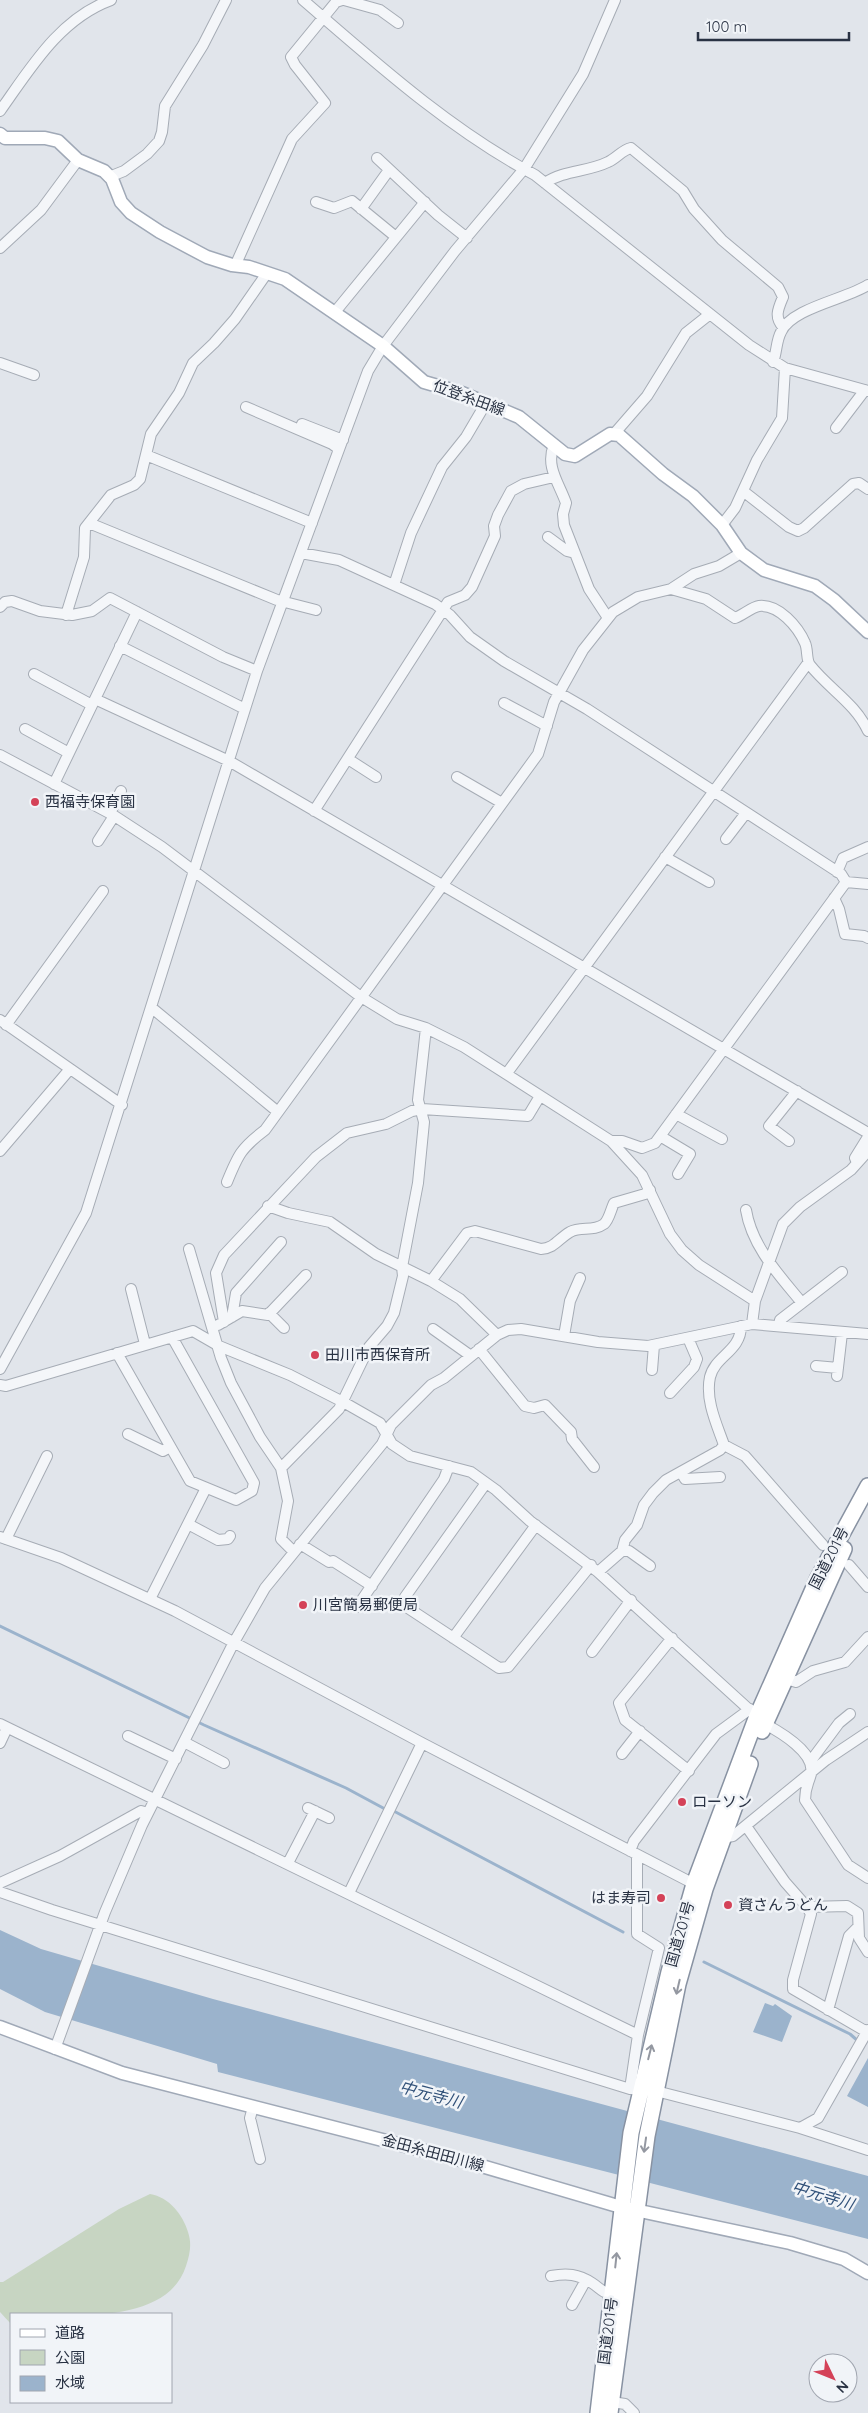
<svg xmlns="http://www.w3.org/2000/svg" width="868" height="2413" viewBox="0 0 868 2413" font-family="Quicksand,'Noto Sans JP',sans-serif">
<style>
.green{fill:#c7d5c2}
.water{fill:#9bb3cc}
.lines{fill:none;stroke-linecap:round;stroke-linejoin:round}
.stream{stroke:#9bb3cc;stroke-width:3}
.minor-casing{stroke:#a6acb5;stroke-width:12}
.major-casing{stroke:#a0a9b7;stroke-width:15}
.highway-casing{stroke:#8892a2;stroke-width:18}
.minor{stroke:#f4f6f9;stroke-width:10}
.major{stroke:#fff;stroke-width:12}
.highway{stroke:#fff;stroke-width:15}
.oneway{stroke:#9498a1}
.poi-dot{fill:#d44258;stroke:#f1f4f8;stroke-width:2}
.labels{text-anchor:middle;stroke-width:5;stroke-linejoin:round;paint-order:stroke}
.street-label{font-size:15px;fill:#293243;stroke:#f1f4f8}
.poi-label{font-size:15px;fill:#293243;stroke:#f1f4f8;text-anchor:start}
.water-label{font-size:16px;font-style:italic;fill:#315179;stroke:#f1f4f8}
</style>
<rect width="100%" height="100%" fill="#e1e5eb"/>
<path class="green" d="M150,2194C169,2197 183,2215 188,2232C192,2244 190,2254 186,2266C166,2328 63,2314 11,2314V2324L0,2312V2282H3L119,2209Z"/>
<path class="water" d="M0,1930L41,1949L213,1999L868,2176V2239L218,2072L217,2064L45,2012L0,1989Z
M765,2003L773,2006L775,2004L792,2016L782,2042L753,2032Z
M868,2058V2107L847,2096Z"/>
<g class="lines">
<path class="stream" d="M0,1626L204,1725L346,1788L385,1809L388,1808L623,1932
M704,1962L850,2034L858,2041"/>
<defs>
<path id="minor" d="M303,0C376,63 449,129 535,175L749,345L785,368L868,391
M344,0L380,10L398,23
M0,111C30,69 59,19 111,0
M377,158L438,215L467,238
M109,177L124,171L147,154L159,141L162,132L165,106L203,45L226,0
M545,183C564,170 588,172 608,162C617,158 622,150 631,148L683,191L694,209L722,240L778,287L783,297C778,309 774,317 783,327
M316,202L334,208L352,201L396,237
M361,209L389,170
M0,248L41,210L78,160
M235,266L292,139L325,103L295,65L291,57L336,2L342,0
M335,312L425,202
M773,362C777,352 776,341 781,332C791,308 847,299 868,285
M0,363L34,375
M246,407L332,444L339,449
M302,424L343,440
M836,428L865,390
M614,434L647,396L686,333L710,314
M554,445C545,466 559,483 566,503L563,514L564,525L589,589L608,618
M146,455L312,523
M743,491L789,527L798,531L804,528L853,484L859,483L868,489
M89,523L277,600L316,610
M722,525L735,508L757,460L782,418L785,368
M548,537L567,551L575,553
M301,553L339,560L435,604L450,615L470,637L504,661L587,709L841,874L846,882
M394,585L411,533L442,467L466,437L486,403
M671,589L706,599L735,618C743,615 752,607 759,606C779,604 798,627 805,643C808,649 806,660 810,665C829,689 855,703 868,731
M0,607L5,602L12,601L40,611L72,615L92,611L110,598L223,657L257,671
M66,615L84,557L85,528L111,495L134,485L140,479L151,434L179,393L193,363L214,343L235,319L267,273
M120,646L245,709
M34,674L92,705
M95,699L229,761L868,1133
M504,703L547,726
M25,729L69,753
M0,755L113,815L162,847L361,997L397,1019L426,1028L464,1047L611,1141L642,1175L670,1234L682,1250L699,1265L755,1301
M348,759L376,777
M457,777L502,803
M54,784L137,612
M314,811L448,602L465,595L472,587L495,536L494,526L498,515L511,491L524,484L554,477
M110,813L121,791
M726,839L746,813
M98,841L114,816
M665,857L709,882
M837,872L843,858L868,847
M846,882L868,884
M834,898L839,909L845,934L864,936L868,938
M152,1008L278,1112
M0,1020L122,1105
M6,1025L103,891
M507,1073L808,663
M676,1114L722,1139
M660,1136L690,1154L678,1174
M611,1141H622L642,1148L655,1143L846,882
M789,1141L769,1126L797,1091
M0,1151L70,1069
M857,1163L855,1158L868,1137
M227,1182C238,1155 241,1148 265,1130L538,754L554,702L583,650L613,612L638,597L671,589L694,574L719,566L741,553
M268,1206L288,1213L330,1222L376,1254L431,1281L460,1299L497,1335
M746,1210C752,1247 780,1276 802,1303
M189,1249L221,1358L231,1383L260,1437L281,1468L288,1501L281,1539L294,1552
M431,1281L467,1233L475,1231L541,1249C555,1248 558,1239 570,1232C581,1226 593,1232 604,1224C609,1220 611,1209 614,1203L645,1194L650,1190
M131,1289L145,1344
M269,1313L284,1328
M232,1317L236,1293L281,1242
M224,1322L216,1273L224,1255L316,1157L347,1133L386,1124L412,1111L422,1109L528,1116L540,1096
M752,1324L755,1301L783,1224L800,1207L851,1170L868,1151
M218,1325L242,1311L268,1315L306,1275
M741,1326C741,1351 715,1356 710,1377C705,1400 717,1425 724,1445L745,1456L823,1545
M779,1326L780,1320L842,1272
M433,1329L471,1356
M564,1336L570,1301L580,1278
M479,1349L525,1406L534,1408L545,1405L571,1432L572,1439L594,1467
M117,1353L190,1481L236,1500L252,1491L254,1483L172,1337
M816,1366L838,1368
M0,1369L86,1213L257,671L368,371L383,346L455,251L524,169L583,74L615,0
M652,1370L654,1345
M837,1376L842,1333
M0,1385L6,1386L193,1331L219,1346L290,1375L345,1403L380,1423L392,1444L410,1456L471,1472L496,1490L530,1521L598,1572L765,1724C780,1732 816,1753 811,1774C808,1785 805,1787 805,1800L848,1865L868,1878
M670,1393L694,1367L697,1359L688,1338
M128,1434L163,1451L170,1447
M281,1468L339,1409L369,1347L387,1326L394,1313L403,1276L402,1267L418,1183L424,1122L418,1100L426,1028
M681,1472L685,1479L720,1477
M486,1483L405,1597L408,1608L499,1668L508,1667L591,1565
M188,1524L218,1540L228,1539L230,1536
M0,1537L61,1558L175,1611L422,1743L698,1886
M6,1539L47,1456
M300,1544L329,1562L333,1561L372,1586
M622,1551H629L650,1566
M849,1565L868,1587
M598,1572L622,1551L625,1540L637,1525L644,1505L653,1493L666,1480L720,1450L724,1445
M150,1599L206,1488
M357,1607L444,1479L449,1466
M453,1638L536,1525
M672,1638L619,1703L625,1720L689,1771
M592,1652L631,1600
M786,1679L796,1682L813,1671L845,1662L868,1637
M0,1724L638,2035
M128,1736L176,1759
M184,1742L224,1763
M0,1743L7,1728
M622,1754L640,1731
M810,1762L839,1723L850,1714
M308,1808L329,1818
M746,1826L785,1882L807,1907L847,1906L858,1913L859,1938L868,1952
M722,1838L733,1836L826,1760L868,1732
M630,1851L634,1841L716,1734L750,1709
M288,1863L315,1811
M0,1883L60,1856L141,1811L148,1813
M0,1892L52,1910L630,2089L656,2091L800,2128L868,2150
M349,1893L422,1743
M807,1907L811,1914L793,1980V1989L867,2032
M828,2010L849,1936L858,1927
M55,2049L105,1912L142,1825L233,1644L265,1588L382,1444L391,1425L431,1385L444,1378L497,1335L508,1330L521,1329L598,1342L648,1346L752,1324L868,1334
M630,2089L638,2035L659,1948L637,1934V1855
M253,2107L250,2118L260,2159
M800,2128L818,2118L868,2030
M551,2276C567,2273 578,2274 592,2283C600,2288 602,2293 612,2294
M572,2305L586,2280
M612,2402L625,2404L634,2413"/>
<path id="major" d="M0,134L5,138H45L58,141L78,160L104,171L112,179L121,202L131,213L160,232L207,257L232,265L249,267L285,279L383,346L424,382L462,393L519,417L565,454L575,456L610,434L619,435L663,474L693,496L722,525L741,553L764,570L815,586L834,600L868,632
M0,2027L122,2073L468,2162L621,2207L790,2243L844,2259L868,2273"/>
<path id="highway" d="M762,1731L844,1549
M598,2413L631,2133L669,1972L694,1884L757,1716L818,1578L868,1486
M610,2413L647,2136L678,1984L705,1889L750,1764"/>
</defs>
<use href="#minor" class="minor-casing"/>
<use href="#major" class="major-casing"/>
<use href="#highway" class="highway-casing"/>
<use href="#minor" class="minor"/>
<use href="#major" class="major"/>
<use href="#highway" class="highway"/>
</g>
<defs><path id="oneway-shaft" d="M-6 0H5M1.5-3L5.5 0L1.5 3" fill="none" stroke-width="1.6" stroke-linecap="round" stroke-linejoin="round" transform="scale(1.25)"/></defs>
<g class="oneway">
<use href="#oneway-shaft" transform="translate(678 1987) rotate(103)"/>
<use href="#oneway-shaft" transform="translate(650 2052) rotate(-76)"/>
<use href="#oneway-shaft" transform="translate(645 2145) rotate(98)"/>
<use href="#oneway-shaft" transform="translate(616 2260) rotate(-84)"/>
</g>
<g class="poi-dot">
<circle cx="35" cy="802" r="5"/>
<circle cx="315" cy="1355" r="5"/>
<circle cx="303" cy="1605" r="5"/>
<circle cx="682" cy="1802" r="5"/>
<circle cx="661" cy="1898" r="5"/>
<circle cx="728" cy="1905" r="5"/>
</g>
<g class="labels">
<g class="street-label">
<text transform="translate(469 398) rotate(20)" y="5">位登糸田線</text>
<text transform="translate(829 1558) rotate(-63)" y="5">国道201号</text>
<text transform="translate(680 1934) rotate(-74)" y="5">国道201号</text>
<text transform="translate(433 2153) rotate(15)" y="5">金田糸田田川線</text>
<text transform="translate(608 2331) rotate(-83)" y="5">国道201号</text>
</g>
<g class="poi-label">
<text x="45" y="807">西福寺保育園</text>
<text x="325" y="1360">田川市西保育所</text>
<text x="313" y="1610">川宮簡易郵便局</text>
<text x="692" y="1807">ローソン</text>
<text x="651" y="1903" text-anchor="end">はま寿司</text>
<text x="738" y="1910">資さんうどん</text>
</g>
<g class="water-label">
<text transform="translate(431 2094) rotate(15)" y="6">中元寺川</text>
<text transform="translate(823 2195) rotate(17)" y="6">中元寺川</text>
</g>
</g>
<rect x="10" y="2313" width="162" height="90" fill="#f1f4f8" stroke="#a1a6b0"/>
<rect x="20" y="2329" width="25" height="8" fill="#ffffff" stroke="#a1a6b0"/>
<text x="55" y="2338" font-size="15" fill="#293243">道路</text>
<rect x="20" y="2350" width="25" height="15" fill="#c7d5c2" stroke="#a1a6b0"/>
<text x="55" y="2363" font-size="15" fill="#293243">公園</text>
<rect x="20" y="2376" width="25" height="15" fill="#9bb3cc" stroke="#a1a6b0"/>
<text x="55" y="2388" font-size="15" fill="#293243">水域</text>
<g transform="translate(833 2378) rotate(133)"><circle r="24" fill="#f1f4f8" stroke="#a1a6b0"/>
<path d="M0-4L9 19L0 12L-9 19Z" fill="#d44258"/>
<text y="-8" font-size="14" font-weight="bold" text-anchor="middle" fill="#293243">N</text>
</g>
<path d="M698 32v8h151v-8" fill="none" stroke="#293243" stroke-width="2.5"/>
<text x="706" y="32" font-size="15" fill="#293243" stroke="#f1f4f8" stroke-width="4" paint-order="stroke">100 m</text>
</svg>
